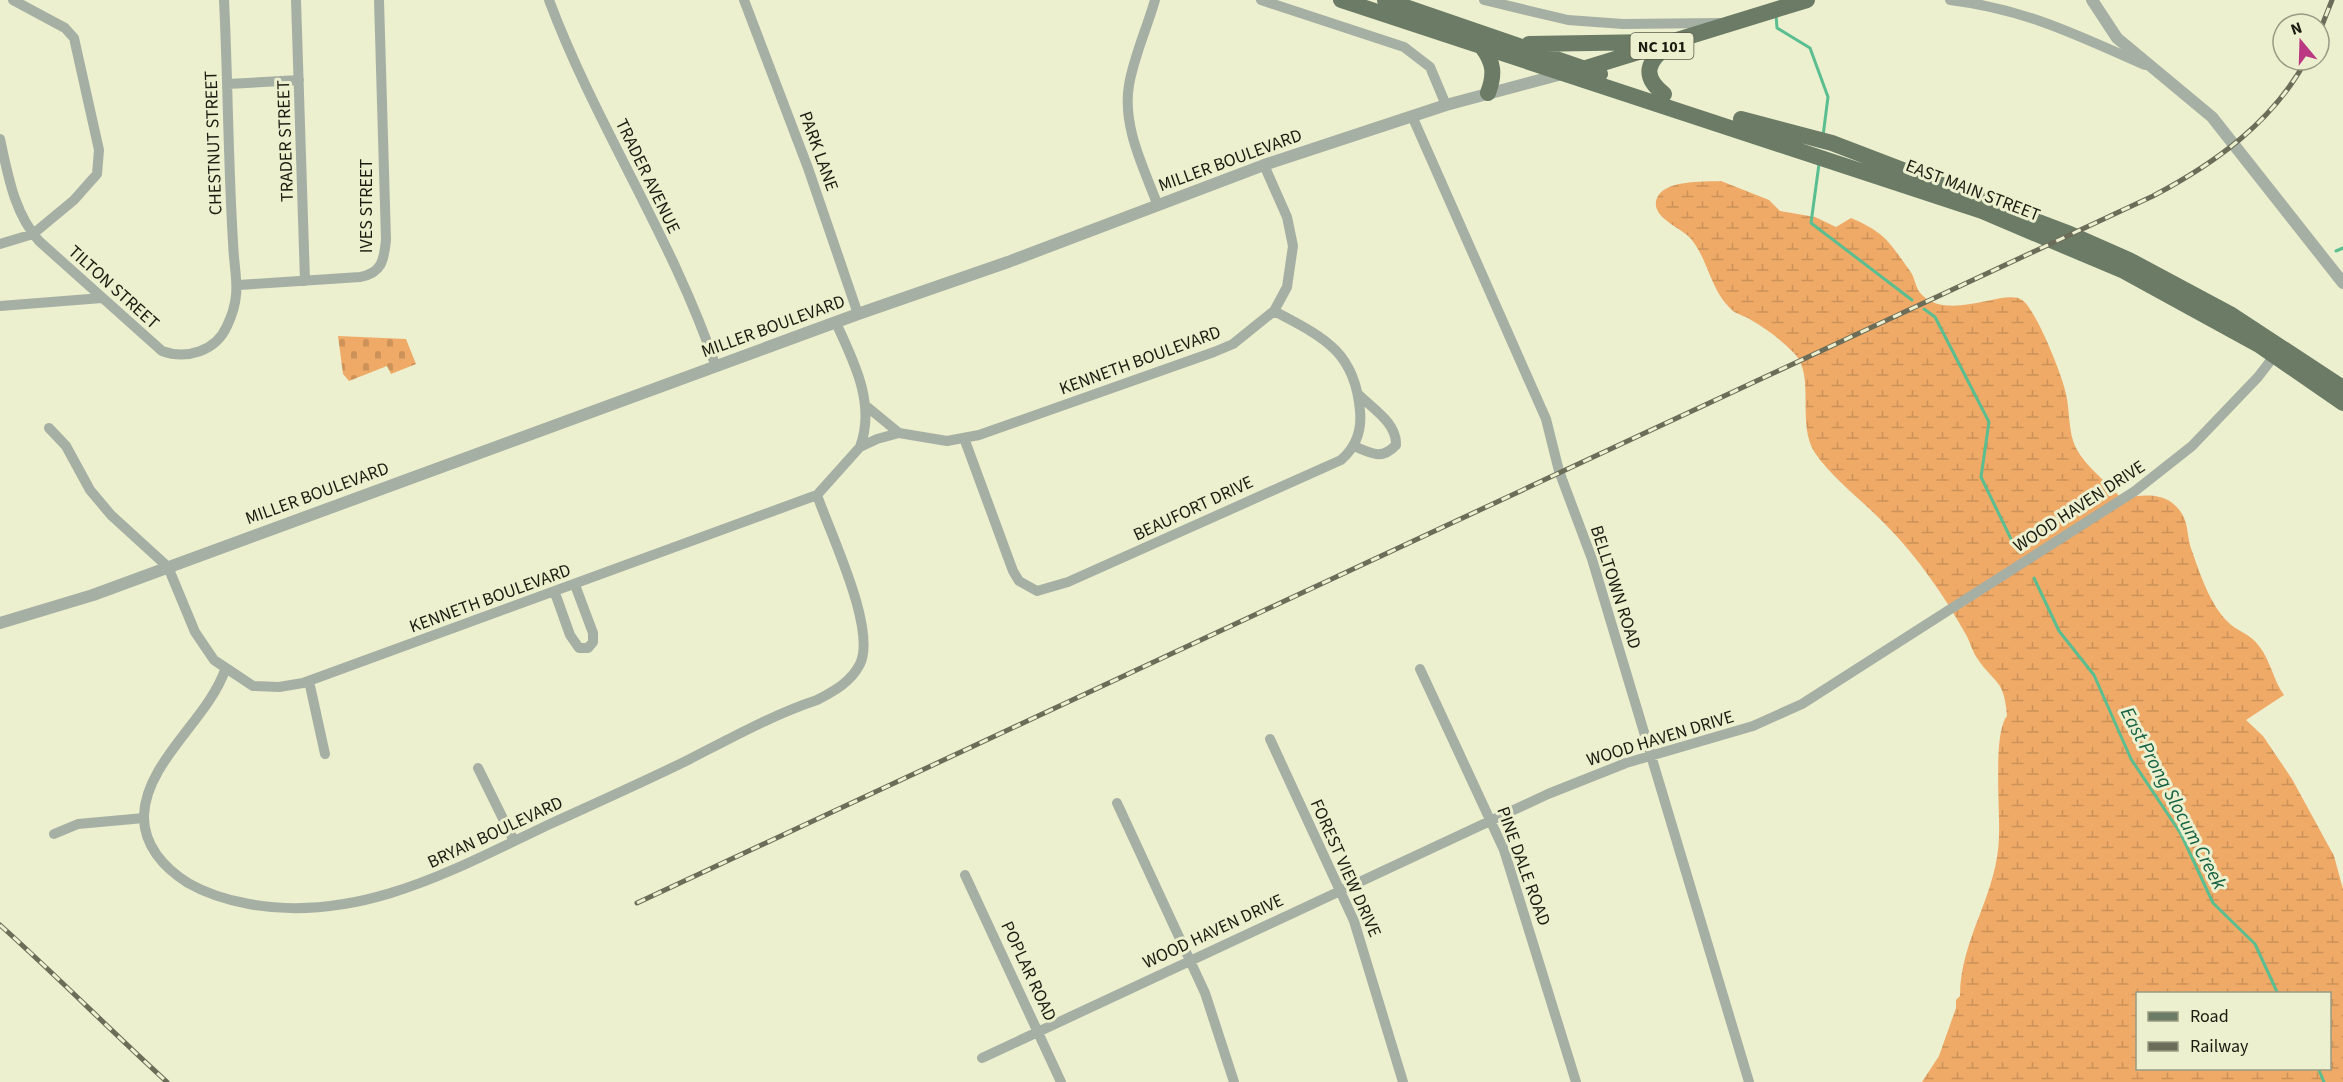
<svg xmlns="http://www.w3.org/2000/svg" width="2343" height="1082" viewBox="0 0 2343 1082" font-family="'Source Sans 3',sans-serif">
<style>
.wetland{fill:url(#wetland-marsh);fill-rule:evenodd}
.cemetery{fill:url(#cemetery-stones)}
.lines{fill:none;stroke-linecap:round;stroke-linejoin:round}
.stream{stroke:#5abe90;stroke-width:3}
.minor{stroke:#a6afa3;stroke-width:10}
.tertiary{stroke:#a6afa3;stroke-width:12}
.primary{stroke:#6c7b66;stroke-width:16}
.rail-casing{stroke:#6b6d59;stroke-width:5}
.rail{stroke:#ecf0cf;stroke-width:3;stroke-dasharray:9;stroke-linecap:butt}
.labels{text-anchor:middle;stroke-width:6;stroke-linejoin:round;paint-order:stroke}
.shield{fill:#ecf0cf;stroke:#5a5c49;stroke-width:1.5}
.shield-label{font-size:16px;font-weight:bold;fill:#1b1c10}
.street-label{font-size:18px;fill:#1b1c10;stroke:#ecf0cf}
.water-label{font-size:20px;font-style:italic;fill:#166244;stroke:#ecf0cf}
</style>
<defs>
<pattern id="wetland-marsh" width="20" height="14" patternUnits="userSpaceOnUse" patternTransform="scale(1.5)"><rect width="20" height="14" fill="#efaa68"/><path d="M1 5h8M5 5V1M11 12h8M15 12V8" fill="none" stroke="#cc9259"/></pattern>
<pattern id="cemetery-stones" width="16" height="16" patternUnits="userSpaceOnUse" patternTransform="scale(1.5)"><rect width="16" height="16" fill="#efaa68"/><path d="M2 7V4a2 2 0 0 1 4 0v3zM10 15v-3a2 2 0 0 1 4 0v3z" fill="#cc9259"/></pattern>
</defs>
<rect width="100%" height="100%" fill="#ecf0cf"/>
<path class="wetland" d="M1721,181L1769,200L1780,211L1815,217L1836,227L1851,218C1886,233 1889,242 1910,271C1915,277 1915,288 1922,295C1950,322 2005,288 2022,300C2036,309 2063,377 2066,394C2070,410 2068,433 2076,448C2086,467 2106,481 2121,498C2137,496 2157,492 2171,502C2191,517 2185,532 2192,551C2200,574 2210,604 2227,621C2237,632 2250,633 2259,646C2271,661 2273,680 2284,695L2246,720L2263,736L2292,779L2334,856L2343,889V1082H1922L1939,1056L1956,1008V1000L1960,996C1960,938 1999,893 1999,834C2000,809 1993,733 2007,716C2004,678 1995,685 1977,658C1972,651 1970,641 1965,633C1944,595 1916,555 1885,524C1862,500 1834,480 1815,453C1796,424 1816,375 1794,353C1781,340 1767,329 1751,320C1745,316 1736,314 1732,310C1710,290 1709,261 1691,239C1682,228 1653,219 1656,201C1661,179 1704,182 1721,181ZM2138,994H2330V1068H2138Z"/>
<path class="cemetery" d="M338,336L406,339L416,364L391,374L387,366L349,381L343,374Z"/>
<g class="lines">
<path class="stream" d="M1776,15L1777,28L1810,48L1828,97L1823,136
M1819,164L1811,223L1912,300
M2336,251L2343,248
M1924,309L1935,317L1989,422L1981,477L2012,541
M2034,578L2059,631L2094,675L2131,759L2181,834L2213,903L2255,944L2278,994
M2318,1068L2324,1082"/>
<path class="minor" d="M296,0L305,281
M549,0C596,126 673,239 716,367
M744,0L808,168L858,314
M1155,0C1147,28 1134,56 1129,85C1122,127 1144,168 1158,206
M1261,0L1404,47L1430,67L1446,105
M1484,0L1568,20L1623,24L1719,23
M1950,0C2025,9 2077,35 2145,65
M228,84L299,80
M1412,116L1546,419L1559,471L1592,559L1749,1082
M0,139C8,175 14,213 39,241L162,351C187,360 216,351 227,326C243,293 234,275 233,242C228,161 228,80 224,0
M0,244L33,234L74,200L97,174L99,150L74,38L65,28L13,0
M239,285L360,277C382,273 384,260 386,240L379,0
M0,306L102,298
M836,323C854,362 876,404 860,447
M865,405L899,433
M49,428L66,446L90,490L111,515L168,567L195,632L214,660L253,686L279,687L303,683L817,495L860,447L877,439L899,433L947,441L979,435L1214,352L1233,344L1274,311L1287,287L1293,246L1287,217L1264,165
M964,438L1013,571L1019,581L1037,591L1068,582L1341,460C1356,447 1362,431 1360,411C1355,351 1323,337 1274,311
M1354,446C1372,454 1382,460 1396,445C1397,423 1373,409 1358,394
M555,593L570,635L579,648H588L593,642V633L575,585
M1420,669L1504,850L1576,1082
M225,670C208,719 146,762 144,815C143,845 164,868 188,883C207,894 227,900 249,904C359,924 455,869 550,824C596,803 641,783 686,761C729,739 772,715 817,700C834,691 851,682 860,664C877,629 830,533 817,495
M309,681L325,754
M1270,739L1354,921L1403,1082
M478,768L514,841
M1117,803L1205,993L1234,1082
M54,834L78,824L144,818
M965,875L1061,1082
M982,1058L1548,794L1626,763L1753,726L1802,704L2135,491L2192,446L2258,377L2278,351"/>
<path class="tertiary" d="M2092,0L2117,38L2212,117L2343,283
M0,623L93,595L858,314L1008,262L1264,165L1446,105L1562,74"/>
<path class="primary" d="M1341,0L1982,211L2124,271L2259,345L2343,403
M1385,0L1600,74
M1529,44L1653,42
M1482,47C1494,63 1495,74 1488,93
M1583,69L1807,0
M1664,94C1641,76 1647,61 1669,45
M1741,119L1832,143L2070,234L2129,260L2230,314L2343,388"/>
<defs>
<path id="rail" d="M2319,33L2332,0
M637,903L2153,196C2214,164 2273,122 2306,60
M0,925C57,976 110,1030 167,1082"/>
</defs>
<use href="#rail" class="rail-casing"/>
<use href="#rail" class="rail"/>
</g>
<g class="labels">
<rect class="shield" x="1630.5" y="33" width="63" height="26" rx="4.5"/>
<g class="shield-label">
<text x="1662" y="52">NC 101</text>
</g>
<g class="street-label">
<text transform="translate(285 141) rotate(-92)" y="6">TRADER STREET</text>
<text transform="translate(213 143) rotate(-92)" y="6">CHESTNUT STREET</text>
<text transform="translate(819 151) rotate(70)" y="6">PARK LANE</text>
<text transform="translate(1230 160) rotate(-20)" y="6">MILLER BOULEVARD</text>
<text transform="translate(648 176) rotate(64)" y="6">TRADER AVENUE</text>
<text transform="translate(1973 190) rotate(21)" y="6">EAST MAIN STREET</text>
<text transform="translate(366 206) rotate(-90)" y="6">IVES STREET</text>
<text transform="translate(114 287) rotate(42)" y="6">TILTON STREET</text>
<text transform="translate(773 326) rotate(-20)" y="6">MILLER BOULEVARD</text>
<text transform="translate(1140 360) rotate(-20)" y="6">KENNETH BOULEVARD</text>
<text transform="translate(317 493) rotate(-20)" y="6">MILLER BOULEVARD</text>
<text transform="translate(2079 506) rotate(-33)" y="6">WOOD HAVEN DRIVE</text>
<text transform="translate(1193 508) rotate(-25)" y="6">BEAUFORT DRIVE</text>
<text transform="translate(1616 587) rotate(72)" y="6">BELLTOWN ROAD</text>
<text transform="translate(490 598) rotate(-20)" y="6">KENNETH BOULEVARD</text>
<text transform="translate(1660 738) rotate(-17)" y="6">WOOD HAVEN DRIVE</text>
<text transform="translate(495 832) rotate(-25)" y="6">BRYAN BOULEVARD</text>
<text transform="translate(1524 866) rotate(70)" y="6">PINE DALE ROAD</text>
<text transform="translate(1346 868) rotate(66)" y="6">FOREST VIEW DRIVE</text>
<text transform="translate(1213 931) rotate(-25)" y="6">WOOD HAVEN DRIVE</text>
<text transform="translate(1029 971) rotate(65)" y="6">POPLAR ROAD</text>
</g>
<g class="water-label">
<text transform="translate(2174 798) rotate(62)" y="7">East Prong Slocum Creek</text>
</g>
</g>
<rect x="2136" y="992" width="195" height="78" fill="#ecf0cf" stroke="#989b83" stroke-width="1.5"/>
<rect x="2148" y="1012" width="30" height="9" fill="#6c7b66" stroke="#989b83" stroke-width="1.5"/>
<text x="2190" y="1022" font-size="18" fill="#1b1c10">Road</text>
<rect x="2148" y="1042" width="30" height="9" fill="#6b6d59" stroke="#989b83" stroke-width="1.5"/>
<text x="2190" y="1052" font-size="18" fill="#1b1c10">Railway</text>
<g transform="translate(2301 42) rotate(341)"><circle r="28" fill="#ecf0cf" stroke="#989b83" stroke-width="1.5"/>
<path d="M0-4.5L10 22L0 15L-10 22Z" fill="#bb3983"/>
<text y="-9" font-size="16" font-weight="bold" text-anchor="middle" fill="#1b1c10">N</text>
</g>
</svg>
